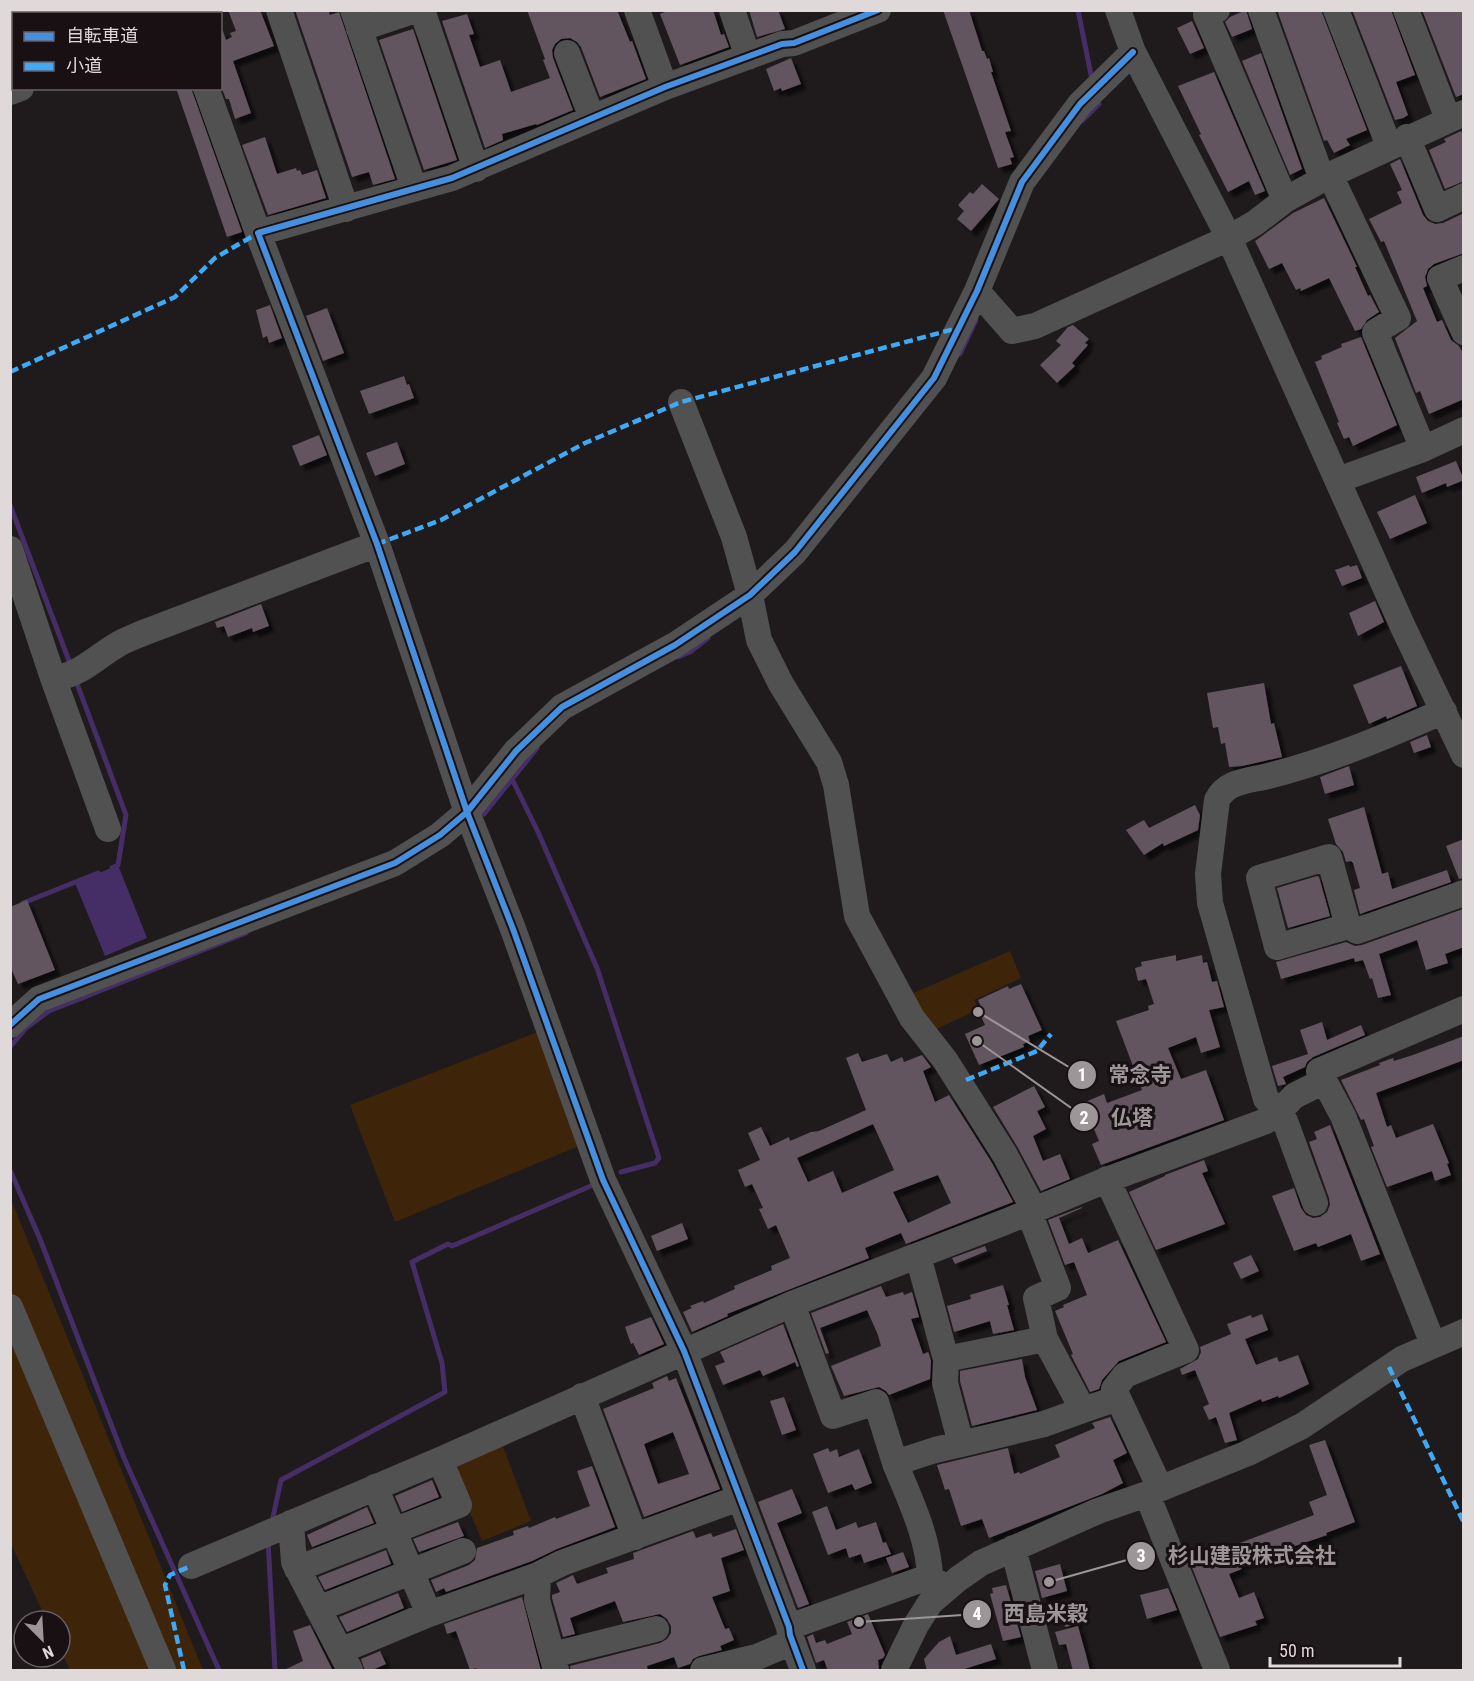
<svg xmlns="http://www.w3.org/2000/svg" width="1474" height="1681" viewBox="0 0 1474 1681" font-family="'Roboto Condensed','Noto Sans JP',sans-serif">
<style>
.green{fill:#3e2509}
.water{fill:#452d65}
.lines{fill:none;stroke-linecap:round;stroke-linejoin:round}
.stream{stroke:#452d65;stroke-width:5}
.building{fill:#62545f;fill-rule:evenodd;filter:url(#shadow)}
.minor{stroke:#525151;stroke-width:26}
.quiet{stroke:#3fa9f5;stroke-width:4.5;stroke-dasharray:9 4.5;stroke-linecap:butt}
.cycleway-casing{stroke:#181012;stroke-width:10}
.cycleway{stroke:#468fdf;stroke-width:6}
.leader{fill:none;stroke:#9c9698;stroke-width:2}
.callout-dot{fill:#9c9698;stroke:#181012;stroke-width:2}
.mark-label{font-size:18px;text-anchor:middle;font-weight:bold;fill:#fff}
.callout-label{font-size:21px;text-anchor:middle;font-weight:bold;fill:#9c9698;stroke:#181012;stroke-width:6;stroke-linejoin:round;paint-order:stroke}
</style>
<defs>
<filter id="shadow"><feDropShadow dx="5.5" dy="5.5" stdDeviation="1.5" flood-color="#0009"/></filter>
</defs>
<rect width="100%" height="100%" fill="#1f1b1c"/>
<path class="green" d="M1010,951L1021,978L974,1000L979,1009L928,1033L909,995Z
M543,1030L586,1143L395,1222L350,1105Z
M10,1197L203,1670H70L60,1650V1621H47L11,1544Z
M501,1441L531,1521L482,1541L449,1463Z"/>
<path class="water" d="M118,865L147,938L105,956L75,883Z"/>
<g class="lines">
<path class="stream" d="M1078,10L1092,80
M1083,120L1099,104L1096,98
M960,354L976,320
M10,505L71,666
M678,657L690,652L708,638
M76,681L126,815L118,865L112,868
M512,779L538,832L597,968L659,1158L655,1163L621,1172
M484,814L537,748
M23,903L98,873
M10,1047L26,1028L49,1011L246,933
M10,1170L40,1239L124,1458L219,1670
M272,1522L281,1480L445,1392L442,1363L412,1262L448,1244L452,1246L593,1185
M268,1540L275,1670"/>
</g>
<path class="building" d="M228,10H260L274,46L233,61L251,113L235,119L229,99H226L220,84V32L223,31L226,40L232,37L230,33L236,31Z
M295,10H328L330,15L339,12L395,179L373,185L369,172L352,177Z
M527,10H617L630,42L632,41L646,79L600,97L581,47L577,42L570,38L561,39L555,44L552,50L553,58L573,110L537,125L536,124L502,134L503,140L485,148L442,21L467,14L474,34L469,35L480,67L500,60L511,92L550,78L543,60L545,59Z
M670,10H713L721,35L724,34L729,47L680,65L660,14Z
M749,10H778L785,29L757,37Z
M943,10H969L982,51H984L987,59L989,58L993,72H991L1011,131L1005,132L1014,157L1010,158L1012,164L998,168Z
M1246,10L1252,29L1232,37L1225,22L1230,17Z
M1277,10H1321L1367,130L1346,139L1350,145L1334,153L1327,140L1324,141Z
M1352,10H1391L1415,75L1396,82L1408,115L1403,118L1395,120Z
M1422,10H1464V94L1456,97Z
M1192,21L1204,48L1190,54L1177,28Z
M413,29L457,160L424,170L379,40Z
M1261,53L1302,169L1290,175L1242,61Z
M791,58L801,84L782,91L781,88L774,91L766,69Z
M1214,72L1265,191L1255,195L1249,181L1228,192L1199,135L1201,134L1178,86Z
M176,88H191L242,232L227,237Z
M1461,131L1464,137V181L1445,189L1429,150L1446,142L1444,139Z
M265,137L277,174L296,168L297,171L300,170L302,175L317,170L326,198L268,215L242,145Z
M1400,159L1423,215L1428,221L1435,224L1443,223L1464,213V253L1434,264L1428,269L1425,277L1427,286L1423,288L1437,322L1442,320L1451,340L1459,346L1464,355V399L1429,414L1420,391L1416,393L1395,338L1417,321L1384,241L1381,242L1369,219L1402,203L1397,192L1402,190L1390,164Z
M982,184L999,199L971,231L957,219L964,211L958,205L970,192L973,194Z
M1324,198L1357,267H1355L1368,296L1370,295L1379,312L1367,320L1361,329L1355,331L1329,278L1301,291L1300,288L1296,290L1282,263L1269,269L1255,241L1293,213Z
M270,305L282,338L269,343L267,336L263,338L256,310Z
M327,308L344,353L323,361L306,316Z
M1073,325L1089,339L1085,343L1088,345L1072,363L1075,366L1057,383L1040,365L1061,345L1056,341L1068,327Z
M1361,337L1397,425L1353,446L1349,437L1344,439L1337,423L1339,422L1315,362L1322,359L1321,356L1342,347L1341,344Z
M404,376L407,385L409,384L414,398L369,414L360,391Z
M319,435L327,455L300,466L292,446Z
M397,442L405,464L375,476L366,453Z
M1456,461L1464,480L1447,487L1446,483L1422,493L1416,477Z
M1415,495L1427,523L1390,539L1377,512Z
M1349,565L1350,567L1357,565L1362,578L1342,586L1335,570Z
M1375,601L1384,622L1358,636L1349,613Z
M261,604L269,626L253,632L252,628L228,637L224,626L217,628L215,622Z
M1401,666L1417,706L1387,719L1386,716L1369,724L1353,685Z
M1264,683L1271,724L1274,723L1282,757L1242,766L1229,767L1225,743L1221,744L1218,727L1213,728L1207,693Z
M1427,735L1431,747L1414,753L1410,742Z
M1349,766L1354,785L1325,794L1320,777Z
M1195,805L1200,815L1198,830L1164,846L1163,843L1144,855L1126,830L1144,820L1149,828Z
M1364,807L1382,874L1388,872L1392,889L1447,870L1451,882L1360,914L1354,890L1360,888L1353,863L1351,861L1346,862L1343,852L1336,844L1328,819Z
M1464,839V878L1459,879L1446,846Z
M1317,876L1319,877L1330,916L1288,928L1277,888Z
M27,900L55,970L18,984L10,966V907Z
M1463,909L1464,947L1445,954L1448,963L1426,970L1417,940L1379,954L1391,995L1378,998L1372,978L1370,979L1363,960L1355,962L1354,958L1281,979L1276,962L1346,942L1355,946L1362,945Z
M1176,955V961L1202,955L1203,963L1207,962L1212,982L1217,981L1224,1007L1209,1010L1220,1047L1201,1053L1196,1037L1168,1048L1181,1079L1206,1070L1224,1120L1101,1165L1092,1144L1099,1141L1083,1103L1104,1094L1107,1103L1142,1090L1116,1021L1149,1010L1148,1006L1154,1004L1146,979L1138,981L1135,968L1142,966L1141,962Z
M1021,984L1042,1030L1028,1036L1030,1041L1023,1044L1024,1047L979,1065L965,1034L985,1025L979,1012L983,1011L978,1000L1008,986L1009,989Z
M1322,1022L1327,1040L1361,1025L1365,1035L1313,1057L1307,1062L1305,1067L1283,1077L1286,1084L1278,1086L1272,1066L1308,1054L1300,1030Z
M1464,1036V1060L1376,1093L1387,1127L1391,1125L1396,1138L1433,1124L1449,1163L1447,1164L1451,1175L1435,1181L1432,1171L1387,1187L1371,1147L1374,1146L1364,1119L1361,1120L1341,1080L1380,1065L1379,1063L1393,1058L1394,1061L1413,1055Z
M858,1053L862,1062L887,1054L891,1062L902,1057L904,1062L922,1055L931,1067L923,1071L935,1102L949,1095L992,1163L1013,1202L906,1244L901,1233L865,1248L869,1258L727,1314L728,1316L692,1332L683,1312L692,1308L690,1306L703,1301L704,1303L735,1289L734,1286L772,1270L771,1266L790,1258L776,1225L768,1229L759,1209L763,1208L752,1184L745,1187L738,1170L760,1160L748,1133L761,1127L770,1146L789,1137L790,1141L811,1132L819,1131L866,1110L846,1058ZM873,1124L894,1170L842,1193L833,1171L808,1182L797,1158ZM938,1175L951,1203L908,1223L893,1192Z
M1034,1086L1045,1107L1037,1111L1046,1129L1033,1136L1043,1161L1060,1154L1070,1179L1041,1191L1018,1148L993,1107Z
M1330,1125L1380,1254L1361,1261L1351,1234L1318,1247L1316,1243L1294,1251L1272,1196L1294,1188L1301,1208L1306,1215L1313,1218L1320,1217L1327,1212L1330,1205L1329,1198L1309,1142L1317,1139L1314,1132Z
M1204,1160L1208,1171L1202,1173L1225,1224L1156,1250L1129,1192L1165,1176V1175Z
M1082,1207V1208L1059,1218L1069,1244L1082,1238L1088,1253L1118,1240L1166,1342L1119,1361L1102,1380L1099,1389L1090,1392L1071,1355L1073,1354L1055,1311L1064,1307L1063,1305L1087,1295L1074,1262L1065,1265L1048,1220Z
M682,1223L688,1239L657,1251L651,1236Z
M985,1246L987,1251L955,1264L952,1258Z
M1251,1255L1259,1271L1241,1279L1233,1263Z
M1003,1285L1009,1305H1007L1014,1330L993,1334L990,1321L954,1332L947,1306L971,1299L970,1295Z
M881,1286L886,1297L903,1292L904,1295L912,1292L919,1317L911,1319L923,1354L928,1352L929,1354L931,1361L930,1379L889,1395L886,1391L879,1387L844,1396L831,1366L881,1346L878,1335L867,1310L820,1328L829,1353L826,1354L811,1313Z
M1262,1314L1268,1330L1245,1339L1256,1365L1277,1357L1279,1362L1298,1355L1309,1384L1279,1398L1278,1396L1262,1402L1261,1399L1229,1413L1237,1440L1225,1443L1216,1417L1209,1420L1203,1407L1209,1404L1195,1370L1182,1375L1180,1369L1198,1359L1201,1352L1200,1347L1231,1334L1227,1324L1251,1315L1252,1318Z
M651,1317L664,1344L639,1355L633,1343L631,1344L625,1327Z
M783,1324L799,1366L797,1367L795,1362L763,1376L760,1370L723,1385L715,1366L725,1362L720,1352Z
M1022,1359L1025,1377L1037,1410L972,1426L960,1381V1371Z
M667,1376L669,1381L676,1378L720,1489L644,1517L603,1409L654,1388L652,1383ZM673,1432L689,1474L658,1484L644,1444Z
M784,1397L796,1430L782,1435L770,1401Z
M1110,1417L1127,1453L1113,1460L1123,1483L1102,1494L989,1538L982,1519L961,1526L949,1489L945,1490L937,1465L1008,1448L1014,1474L1019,1472L1020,1474L1060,1457L1055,1445L1095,1428L1092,1423Z
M1325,1440L1355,1522L1326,1533L1327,1535L1240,1565L1242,1569L1229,1574L1239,1598L1254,1592L1264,1618L1255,1621L1257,1625L1220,1637L1189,1560L1207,1552L1208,1555L1314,1515L1309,1502L1327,1495L1309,1445Z
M828,1448L830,1452L837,1449L839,1457L859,1449L872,1483L855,1490L852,1484L828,1493L813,1454Z
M592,1466L615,1527L557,1549L532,1561L446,1592L444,1588L436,1592L431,1580L469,1565L475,1560L477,1548L514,1535L513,1531L528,1526L529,1528L555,1517L556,1519L590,1506L577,1471Z
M432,1480L439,1497L402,1512L395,1496Z
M792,1489L802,1513L777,1523L809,1604L798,1608L758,1502Z
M827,1506L836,1530L856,1522L858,1528L876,1522L883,1543L886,1542L891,1554L864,1563L861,1554L849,1558L846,1548L828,1555L812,1512Z
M367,1507L374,1523L312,1547L307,1535Z
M458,1522L464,1536L419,1552L413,1539Z
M736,1529L744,1550L721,1558L730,1591L712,1597L725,1629L729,1628L734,1640L720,1646L722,1650L699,1656L693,1659L690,1664L678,1668L674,1657L647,1666L648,1671H571L570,1666L660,1643L667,1639L671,1633V1626L667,1619L660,1614L623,1622L615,1601L570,1618L575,1634L563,1637L552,1598V1595L560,1592L556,1583L573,1575L577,1584L608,1573L606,1568L634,1559L633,1553L693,1531L696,1538L711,1533L713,1537Z
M386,1550L391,1564L325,1590L318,1577Z
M903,1552L909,1567L892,1573L886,1558Z
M1060,1564L1067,1591L1042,1598L1035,1571Z
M1006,1585L1021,1637L1003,1641L990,1594L993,1593L992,1588Z
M1168,1588L1177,1610L1147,1619L1140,1595Z
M398,1593L404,1608L347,1632L339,1617Z
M522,1597L541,1671H477L476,1668L470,1670L456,1631L447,1634L444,1624Z
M1072,1602L1078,1624L1065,1627L1060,1605Z
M868,1614L885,1655L883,1658L878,1660L879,1671H828L824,1660L816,1663L807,1637L813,1634L816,1643L825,1640L827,1644L852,1634L847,1622Z
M310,1625L333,1671H282L303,1661L293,1631Z
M1078,1626L1086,1655L1090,1671H1073L1066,1644L1059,1645L1055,1632Z
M950,1636L956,1655L991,1644L996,1659L958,1671H927L924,1659L939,1642Z
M380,1651L386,1664L370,1671H365L361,1659Z"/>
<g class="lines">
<path class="minor" d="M179,10L180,14
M279,10L346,209
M353,10L414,188
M422,10L476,169
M637,10L665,87
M732,10L748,57
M1118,10L1133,52L1229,238L1403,627L1464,755
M1217,10L1206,15L1285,200
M1261,10L1322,179
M1336,10L1389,146
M1406,10L1448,119
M359,29L416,10
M567,53L592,118
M206,88L258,233
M10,92L21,88
M1407,137L1437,209L1464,196
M1330,175L1398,318L1375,332L1423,449
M1464,268L1440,278L1464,332
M977,291L1012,331L1035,326L1229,238L1255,223L1285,200L1330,175L1464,113
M681,402L734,537L750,595L759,640L781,684L829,762L836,785L857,916L912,1018L945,1060L1005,1155L1034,1210
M1338,480L1423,449L1464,430
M10,549L53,678L108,829
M53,678C78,677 96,657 117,645C125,640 134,637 143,633L377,544
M1348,926L1277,947L1259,878L1329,857L1348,926L1357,931L1464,893
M10,1025L39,999L395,863L440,835L467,812L516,751L562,707L675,645L750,595L795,552L934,378L977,291L1022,182L1080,104L1133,52
M1107,1179L1186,1350L1125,1375L1114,1389L1118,1398
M1315,1203L1285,1121L1280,1111L1266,1099L1210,903L1208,874L1217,800C1226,782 1245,781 1264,777C1327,762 1384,737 1444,711
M918,1256L946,1359
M792,1304L833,1416L876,1402L895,1463
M10,1307L163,1670
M1045,1339L1083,1410L1118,1398L1160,1488
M1433,1344L1343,1116L1319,1071L1464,1009
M582,1396L635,1537
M961,1444L1044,1424L1083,1410
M375,1487L429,1614
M1147,1494L1217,1670
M291,1523L294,1562L350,1670
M1013,1548L1045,1670
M191,1566L440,1460L792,1304L1005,1222L1104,1181L1266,1121L1280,1111L1294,1096L1324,1081
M297,1569L459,1505L440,1460
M538,1575L537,1600L556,1670
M930,1578C929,1538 910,1500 895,1463L935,1450L961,1444L945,1383L946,1359L1045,1339L1036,1298L1058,1288L1029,1212
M318,1609L463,1551
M789,1627L917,1581L930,1578L944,1586
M340,1651L429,1614L538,1575L562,1563L739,1498
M552,1655L656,1629
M703,1670L757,1657L792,1642
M803,1670L790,1635L789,1627L684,1351L603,1180L513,929L467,812L377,544L258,233L452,178L665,87L782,44L794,43L878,10
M894,1670L916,1625L930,1603L958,1579L981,1563L1098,1511L1147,1494L1248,1453L1302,1426L1402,1359L1464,1332"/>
<path class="quiet" d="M10,372L175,297L215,258L258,233
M377,544L441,520L585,443L681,402L958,328
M966,1080L1037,1051L1051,1034
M1389,1367L1464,1523
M184,1670L165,1585L170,1575L191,1566"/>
<defs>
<path id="cycleway" d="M10,1025L39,999L395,863L440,835L467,812L516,751L562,707L675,645L750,595L795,552L934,378L977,291L1022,182L1080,104L1133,52
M803,1670L790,1635L789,1627L684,1351L603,1180L513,929L467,812L377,544L258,233L452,178L665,87L782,44L794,43L878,10"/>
</defs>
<use href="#cycleway" class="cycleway-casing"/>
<use href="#cycleway" class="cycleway"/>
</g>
<path class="leader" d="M978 1012L1082 1075M977 1041L1084 1117M1049 1582L1141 1556M859 1622L977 1614"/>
<g class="callout-dot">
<circle cx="978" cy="1012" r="6"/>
<circle cx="977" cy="1041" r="6"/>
<circle cx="1049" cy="1582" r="6"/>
<circle cx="859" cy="1622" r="6"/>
<circle cx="1082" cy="1075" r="15"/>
<circle cx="1084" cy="1117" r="15"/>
<circle cx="1141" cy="1556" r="15"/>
<circle cx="977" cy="1614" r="15"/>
</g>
<g class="mark-label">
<text x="1082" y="1081">1</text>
<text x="1084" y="1124">2</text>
<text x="1141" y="1562">3</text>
<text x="977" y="1620">4</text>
</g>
<g class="callout-label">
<text x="1140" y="1082">常念寺</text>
<text x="1132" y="1125">仏塔</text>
<text x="1252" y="1563">杉山建設株式会社</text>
<text x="1046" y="1621">西島米穀</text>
</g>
<rect width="1474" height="1681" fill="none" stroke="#dfd9da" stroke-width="24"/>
<rect x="12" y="12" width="210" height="78" fill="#181012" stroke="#686062" stroke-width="1.5"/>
<rect x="24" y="32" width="30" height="9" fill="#468fdf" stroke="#686062" stroke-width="1.5"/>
<text x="66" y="42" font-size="18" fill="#dfd9da">自転車道</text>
<rect x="24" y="62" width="30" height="9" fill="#3fa9f5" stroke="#686062" stroke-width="1.5"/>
<text x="66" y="72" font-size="18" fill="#dfd9da">小道</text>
<g transform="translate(42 1639) rotate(156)"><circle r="28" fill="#181012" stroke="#686062" stroke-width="1.5"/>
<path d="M0-4.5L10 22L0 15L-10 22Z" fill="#9c9698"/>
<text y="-9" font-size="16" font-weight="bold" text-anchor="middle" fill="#dfd9da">N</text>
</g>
<path d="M1270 1657v9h130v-9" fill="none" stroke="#dfd9da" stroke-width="3"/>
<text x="1279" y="1657" font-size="18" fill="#dfd9da" stroke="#181012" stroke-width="4.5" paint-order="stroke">50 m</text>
</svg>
